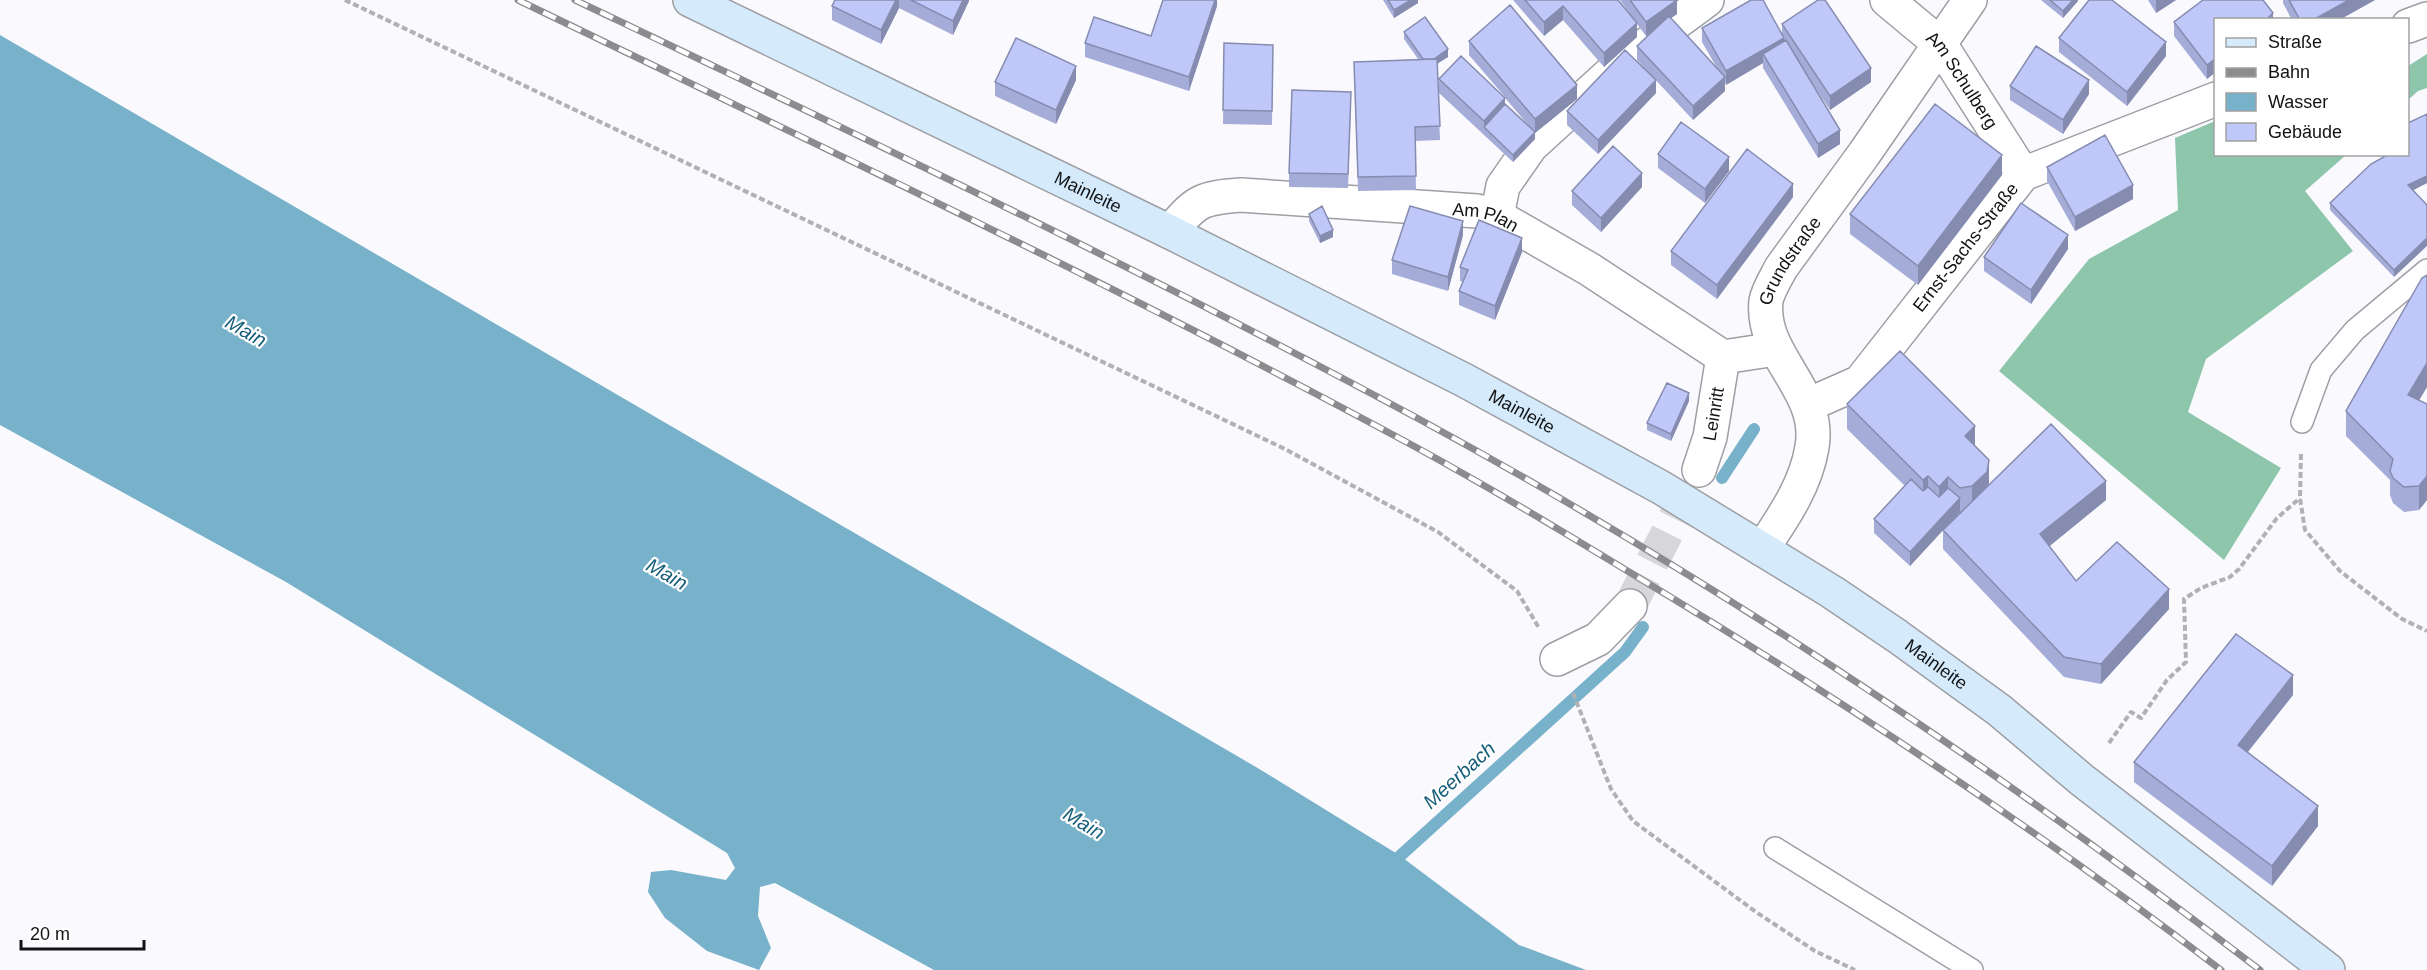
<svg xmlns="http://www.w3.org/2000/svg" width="2427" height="970" viewBox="0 0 2427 970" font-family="Helvetica,sans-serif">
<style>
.forest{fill:#8ec6ac}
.water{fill:#78b1ca}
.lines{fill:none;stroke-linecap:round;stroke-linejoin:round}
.stream{stroke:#78b1ca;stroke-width:12}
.street-tunnel{stroke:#d7d7db;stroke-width:33;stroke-dasharray:33 16;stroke-linecap:butt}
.lane-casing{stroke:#9d9fa4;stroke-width:24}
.street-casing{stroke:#9d9fa4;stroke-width:36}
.secondary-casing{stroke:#9d9fa4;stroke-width:36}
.path{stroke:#b1b1b5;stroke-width:4;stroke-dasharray:6 3;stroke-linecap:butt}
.lane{stroke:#fff;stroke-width:21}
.street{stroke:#fff;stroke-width:33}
.secondary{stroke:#d5ebfc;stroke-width:33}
.rail-casing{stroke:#8c8c8f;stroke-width:7}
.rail{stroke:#fff;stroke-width:4.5;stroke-dasharray:14;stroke-linecap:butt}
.wall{fill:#a5acd7;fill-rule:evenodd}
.shaded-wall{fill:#868caf}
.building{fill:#c0c8fa;stroke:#868caf;stroke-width:1.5}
.labels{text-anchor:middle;stroke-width:4.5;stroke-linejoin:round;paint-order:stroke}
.street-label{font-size:18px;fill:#121315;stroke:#fff}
.water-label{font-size:20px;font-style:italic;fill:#165e79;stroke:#fff}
</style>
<rect width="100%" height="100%" fill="#fafafe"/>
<path class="forest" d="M2427,54V88L2418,91L2408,100V66Z
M2215,121L2216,154L2346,155L2305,191L2353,251L2206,359L2188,412L2281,468L2224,560L1999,371L2089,259L2178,210L2175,138Z"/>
<path class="water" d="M0,35L1256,767L1399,855L1519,945L1586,970H934L775,883L760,887L758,916L771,948L759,970L707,951L665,918L648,892L651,872L671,870L726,880L735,868L727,853L286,582L0,425Z"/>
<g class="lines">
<path class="stream" d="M1722,478L1754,429
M1389,866L1625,652L1643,627"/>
<path class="street-tunnel" d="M1630,606L1699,470"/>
<defs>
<path id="lane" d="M2302,422L2321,370L2355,330L2427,270
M1775,848L1972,970"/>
<g id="street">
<path id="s1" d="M1887,0L1940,44L2023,174"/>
<path d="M2408,26L2427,19"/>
<path d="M1497,216L1503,186L1531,146L1624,61L1707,0"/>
<path id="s2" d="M1170,232C1196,201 1200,198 1241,195L1477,211L1497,216L1589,269L1723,357L1776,349"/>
<path id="s3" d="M1808,405L1860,382L2023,174L2216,99"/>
<path id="s4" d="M1699,470L1710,437L1723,357"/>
<path id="s5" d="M1762,549C1783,518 1806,485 1812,447C1822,389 1760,357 1766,301C1768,290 1776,278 1781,268L1864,154L1970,0"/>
<path d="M1557,659L1598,639L1630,606"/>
</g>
<g id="secondary">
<path id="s6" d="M690,0L1170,232L1464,380L1662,488L1832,592L1897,636L1999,710L2082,780L2328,970"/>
</g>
</defs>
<use href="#lane" class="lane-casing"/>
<use href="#street" class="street-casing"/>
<use href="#secondary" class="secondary-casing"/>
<path class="path" d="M345,0L1285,449L1438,532L1517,591L1539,628
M2301,454L2300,498L2305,530L2340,571L2402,619L2427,631
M1573,693L1611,789L1633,821L1756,912L1815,951L1855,970
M2109,743L2131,712L2141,718L2167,680L2186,662L2184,599L2201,588L2230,577L2239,569L2277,518L2300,498"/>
<use href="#lane" class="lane"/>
<use href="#street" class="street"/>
<use href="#secondary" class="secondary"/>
<defs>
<path id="rail" d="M518,0C817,145 1118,286 1410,444C1491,488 1570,536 1649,584C1847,703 2038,830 2221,970
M575,0C858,135 1141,269 1417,418C1712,578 1994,766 2260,970"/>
</defs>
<use href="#rail" class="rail-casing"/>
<use href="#rail" class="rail"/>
</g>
<path class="wall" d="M835,0H969V1L953,35L899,8L881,44L832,20V6Z
M1217,0V6L1189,91L1085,57V43L1151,36Z
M1383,0H1418V3L1394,18Z
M1513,0H1618L1633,18L1620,0H1677V14L1671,18L1717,68L1702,42V28L1782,33V24L1871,82L1830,110L1810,80L1840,144L1818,158L1763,68V63L1726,85L1725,82V91L1693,120L1637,60V46L1651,32L1646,36L1637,24V37L1604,67L1563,20L1544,36Z
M2041,0H2078V1L2063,18Z
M2148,0H2176L2156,13Z
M2283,0H2375L2339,20H2292L2283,3Z
M2273,20L2207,79L2174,36V22Z
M1404,32L1448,57L1437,63L1440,140L1415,141L1416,190L1358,191L1354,62L1418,59L1404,39Z
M2059,38L2166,56L2127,106L2059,52Z
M1469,41L1577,99L1535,133V132V139L1513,162L1439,93V79L1505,97L1469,55ZM1505,98L1534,132L1505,104Z
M1224,43L1273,45L1272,125L1223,124Z
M1076,80L1056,124L995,96V82Z
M2010,86L2089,94L2063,134L2010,100Z
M1656,93L1598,154L1567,125V111Z
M1351,106L1348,188L1289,187V173Z
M2427,114V183L2412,190L2394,277L2330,210V203L2408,154Z
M1658,154L1729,171L1705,203L1658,168Z
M2047,167L2133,199L2075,231L2047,181Z
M2002,175L1918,285L1850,234V214Z
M1642,187L1601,232L1572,205V191Z
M1793,197L1717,299L1671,265V251Z
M1309,214L1333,237L1320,243L1309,221Z
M1463,235L1448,291L1392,274V260Z
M2068,249L2031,304L1984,271V257Z
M1522,252L1495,320L1459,305V291L1463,282L1460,281V267Z
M2427,275V387L2419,400L2427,404V500L2419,510L2404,512L2393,503L2390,495V480L2346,436V411Z
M1689,401L1671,441L1647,430V423Z
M1847,404L1975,446L1989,484L2106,500L2049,546L2076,581L2169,609L2101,684L2064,677L1943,549V530L1910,566L1874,533V519L1905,486L1847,429Z
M2293,695L2248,752L2318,826L2272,886L2134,782V762Z"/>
<path class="shaded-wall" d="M896,0H899V8L881,44V30Z
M963,0H969V1L953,35V21Z
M1215,0H1217V6L1189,91V77Z
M1411,0H1418V3L1394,18V10Z
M1677,0V14L1646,36V22Z
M2073,0H2078V1L2063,18V11Z
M2156,0H2176L2156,13Z
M2349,0H2375L2339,20H2313Z
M1563,6V20L1544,36V22Z
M2273,13V20H2266Z
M1637,23V37L1604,67V53Z
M1784,38V51L1763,54V63L1726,85V71Z
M2166,42V56L2127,106V92Z
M1448,49V57L1426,71V64Z
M2216,58V72L2207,79V65Z
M1076,66V80L1056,124V110Z
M1871,68V82L1830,110V96Z
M1725,77V91L1693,120V106Z
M1656,80V93L1598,154V140Z
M2089,80V94L2063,134V120Z
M1577,85V99L1535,133V119Z
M1505,98V111L1484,127V121Z
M1840,130V144L1818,158V144Z
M1535,132V139L1513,162V155Z
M2002,155V175L1918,285V266Z
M1729,157V171L1705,203V189Z
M1642,173V187L1601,232V218Z
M2427,176V183L2408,193V185Z
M1793,184V197L1717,299V285Z
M2133,185V199L2075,231V217Z
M1463,221V235L1448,291V277Z
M1333,230V237L1320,243V236Z
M2068,235V249L2031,304V290Z
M1522,238V252L1495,320V306Z
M2427,238V246L2394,277V270Z
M2427,363V387L2408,419V395Z
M1689,393V401L1671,441V434Z
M1975,426V450L1965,436Z
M1989,460V484L1972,510V486Z
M1928,476V501L1923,505V480Z
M2427,476V500L2419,510V486Z
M1948,477V502L1939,511V487Z
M2106,481V500L2040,554V534Z
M1960,498V512L1910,566V552Z
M2169,589V609L2101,684V664Z
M2293,675V695L2238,764V745Z
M2318,806V826L2272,886V866Z"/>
<path class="building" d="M835,0H896L881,30L832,6Z
M911,0H963L953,21Z
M1163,0H1215L1189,77L1085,43L1094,17L1151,36Z
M1388,0H1411L1394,10Z
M1525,0H1618L1637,23L1604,53L1563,6L1544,22Z
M1630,0H1677L1646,22Z
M1751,0H1763L1784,38L1726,71L1702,28Z
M1818,0H1825L1871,68L1830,96L1782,24Z
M2050,0H2073L2063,11Z
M2089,0H2112L2166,42L2127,92L2059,38Z
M2203,0H2263L2273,13L2266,20H2216V58L2207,65L2174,22Z
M2289,0H2349L2313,20H2300Z
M1510,5L1577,85L1535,119L1469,41Z
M1669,16L1725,77L1693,106L1637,46Z
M1425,17L1448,49L1434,59H1423L1404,32Z
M1016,38L1076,66L1056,110L995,82Z
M1786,40L1840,130L1818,144L1763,54Z
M1224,43L1273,45L1272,111L1223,110Z
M2036,46L2089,80L2063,120L2010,86Z
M1625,50L1656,80L1598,140L1567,111Z
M1461,56L1505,98L1484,121L1439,79Z
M1437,59L1440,126L1415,127L1416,176L1358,177L1354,62Z
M1292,90L1351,92L1348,174L1289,173Z
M1505,104L1535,132L1513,155L1484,127Z
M1935,104L2002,155L1918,266L1850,214Z
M2427,114V176L2408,185L2427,205V238L2394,270L2330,203L2371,164L2389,154H2408V123Z
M1681,122L1729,157L1705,189L1658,154Z
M2105,135L2133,185L2075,217L2047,167Z
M1613,146L1642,173L1601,218L1572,191Z
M1747,149L1793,184L1717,285L1671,251Z
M2021,203L2068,235L2031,290L1984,257Z
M1322,206L1333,230L1320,236L1309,214Z
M1410,206L1463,221L1448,277L1392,260Z
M1479,220L1522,238L1495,306L1459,291L1468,270L1460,267Z
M2427,275V363L2408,395L2427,404V476L2419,486L2404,487L2393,478L2390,471L2393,459L2346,411L2422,278Z
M1900,351L1975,426L1965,436L1989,460L1987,472L1972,486L1960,488L1948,477L1939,487L1928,476L1923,480L1847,404Z
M1667,383L1689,393L1671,434L1647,423Z
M2051,424L2106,481L2040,534L2076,581L2117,542L2169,589L2101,664L2064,657L1943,530Z
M1911,479L1923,491L1928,487L1939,497L1948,488L1960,498L1910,552L1874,519Z
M2236,634L2293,675L2238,745L2318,806L2272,866L2134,762Z"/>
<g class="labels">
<g class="street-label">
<text dy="6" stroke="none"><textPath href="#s1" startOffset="111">Am Schulberg</textPath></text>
<text dy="6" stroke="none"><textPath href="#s6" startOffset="442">Mainleite</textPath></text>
<text dy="6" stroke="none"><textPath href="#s2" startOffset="330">Am Plan</textPath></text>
<text dy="6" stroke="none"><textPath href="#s3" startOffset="228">Ernst-Sachs-Straße</textPath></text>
<text dy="6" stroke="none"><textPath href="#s5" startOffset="318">Grundstraße</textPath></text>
<text dy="6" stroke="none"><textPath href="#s6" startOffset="928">Mainleite</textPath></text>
<text dy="6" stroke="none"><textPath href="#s4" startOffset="58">Leinritt</textPath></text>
<text dy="6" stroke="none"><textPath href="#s6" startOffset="1414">Mainleite</textPath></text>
</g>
<g class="water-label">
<text transform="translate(246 331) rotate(30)" y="7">Main</text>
<text transform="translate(667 574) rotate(30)" y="7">Main</text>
<text transform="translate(1459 775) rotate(-42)" y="7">Meerbach</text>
<text transform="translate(1084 823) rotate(31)" y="7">Main</text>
</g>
</g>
<rect x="2214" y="18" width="195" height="138" fill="#ffffff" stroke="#a0a1a1" stroke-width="1.5"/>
<rect x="2226" y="38" width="30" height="9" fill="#d5ebfc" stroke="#a0a1a1" stroke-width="1.5"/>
<text x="2268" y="48" font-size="18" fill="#121315">Straße</text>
<rect x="2226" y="68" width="30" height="9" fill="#8c8c8f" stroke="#a0a1a1" stroke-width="1.5"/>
<text x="2268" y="78" font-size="18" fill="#121315">Bahn</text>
<rect x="2226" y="93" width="30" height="18" fill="#78b1ca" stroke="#a0a1a1" stroke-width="1.5"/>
<text x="2268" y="108" font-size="18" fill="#121315">Wasser</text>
<rect x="2226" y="123" width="30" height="18" fill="#c0c8fa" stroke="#a0a1a1" stroke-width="1.5"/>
<text x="2268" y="138" font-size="18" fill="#121315">Gebäude</text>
<path d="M21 940v9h123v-9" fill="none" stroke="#121315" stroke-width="3"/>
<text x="30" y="940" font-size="18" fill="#121315" stroke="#ffffff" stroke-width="4.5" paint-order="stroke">20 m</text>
</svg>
